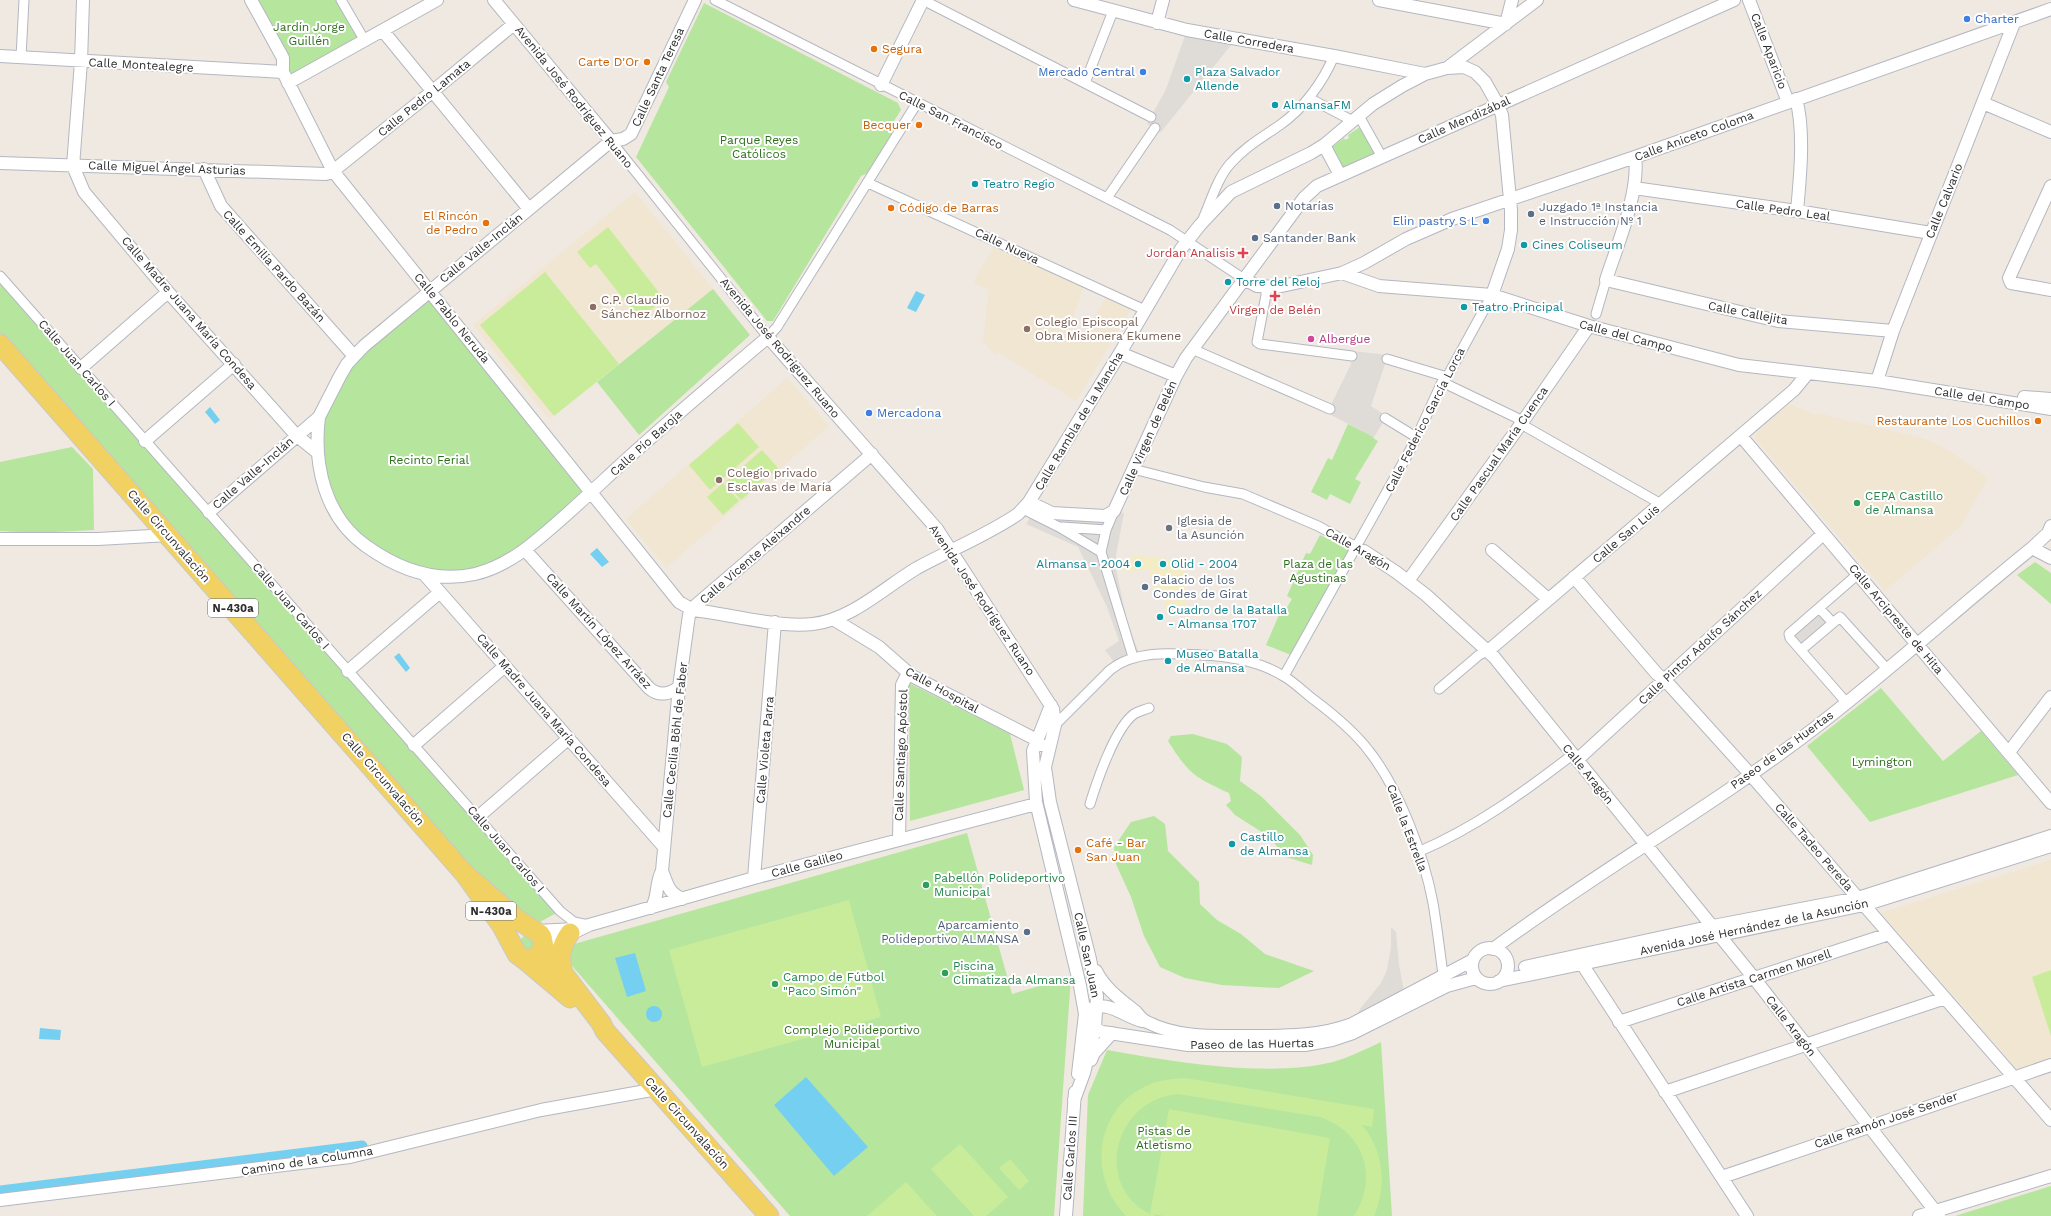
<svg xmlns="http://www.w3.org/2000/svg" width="2051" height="1216" viewBox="0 0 2051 1216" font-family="'Work Sans',sans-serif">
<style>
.education{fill:#f0e6d1}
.green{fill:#b6e59e}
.sand{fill:#f3ecc5}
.pitch{fill:#c9ec9a}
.plaza{fill:#dfdcd8}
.water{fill:#75cff0}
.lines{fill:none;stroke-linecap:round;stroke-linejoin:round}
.canal{stroke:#75cff0;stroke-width:11}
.pedestrian-casing{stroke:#b4b7c1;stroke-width:11}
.minor-casing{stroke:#b4b7c1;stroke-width:14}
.primary-casing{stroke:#c9c9c9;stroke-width:21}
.pedestrian{stroke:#fff;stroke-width:9}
.minor{stroke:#fff;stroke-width:12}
.primary{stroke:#f2d163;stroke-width:19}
.shop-dot{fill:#3f7fe0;stroke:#fff;stroke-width:1.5}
.food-dot{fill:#e8710a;stroke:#fff;stroke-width:1.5}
.culture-dot{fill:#0f9aa8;stroke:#fff;stroke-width:1.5}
.service-dot{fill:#5c6f8a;stroke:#fff;stroke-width:1.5}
.health-dot{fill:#e0444e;stroke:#fff;stroke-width:1.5}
.education-dot{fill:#8d6e63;stroke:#fff;stroke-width:1.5}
.hotel-dot{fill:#d1479c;stroke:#fff;stroke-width:1.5}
.leisure-dot{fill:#2e9e5b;stroke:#fff;stroke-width:1.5}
.worship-dot{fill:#6b7280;stroke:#fff;stroke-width:1.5}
.labels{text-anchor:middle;stroke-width:4;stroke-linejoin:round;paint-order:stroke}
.shield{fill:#fff;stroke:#6d6d6d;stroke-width:1}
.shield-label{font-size:11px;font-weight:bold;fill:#2e2e2e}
.shop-label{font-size:12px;fill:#366cbe;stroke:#fff;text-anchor:start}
.park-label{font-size:12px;fill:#2c6e1b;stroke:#fff}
.street-label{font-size:12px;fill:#2e2e2e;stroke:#fff}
.food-label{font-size:12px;fill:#c56008;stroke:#fff;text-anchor:end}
.culture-label{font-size:12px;fill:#0d838f;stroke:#fff;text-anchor:start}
.service-label{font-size:12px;fill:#4e5e75;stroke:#fff;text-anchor:start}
.health-label{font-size:12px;fill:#be3a42;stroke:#fff;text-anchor:end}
.education-label{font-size:12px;fill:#785e54;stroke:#fff;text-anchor:start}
.hotel-label{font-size:12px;fill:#b23c85;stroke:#fff;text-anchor:start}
.leisure-label{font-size:12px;fill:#27864d;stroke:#fff;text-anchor:start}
.worship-label{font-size:12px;fill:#5b616d;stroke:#fff;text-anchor:start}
</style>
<rect width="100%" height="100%" fill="#efe9e1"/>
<path class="education" d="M635,192L713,289L549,419L473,325Z
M993,247L1083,287L1068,334L1081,339L1106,297L1131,309L1076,401L998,352L995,355L983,341L989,290L974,283L983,263L985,264Z
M787,378L829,426L666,568L626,519Z
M1789,404L1816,415L1817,413L1926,439L1948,450L1988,478L1961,526L1885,591L1755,438L1756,433Z
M2051,860V1059L2018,1070L1881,913Z"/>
<path class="green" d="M251,0H341L365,41L288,83Z
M704,3L898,103L901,110L892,124L895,131L868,173L861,176L773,321H767L636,157L669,87L666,82Z
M1360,127L1375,153L1341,168L1331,148L1344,138L1345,140L1349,138L1348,135Z
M0,276L560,911L529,928L518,920L0,344Z
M713,289L750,335L639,435L597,382Z
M430,290L592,493L525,550L451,578L389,561L338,515L317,441L340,376Z
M1348,424L1374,437L1373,438L1378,441L1355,479L1361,482L1350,504L1330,494L1327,500L1311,492L1328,458L1332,460Z
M72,447L93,469L94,530L36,533L0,531V462Z
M1320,535L1350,550L1291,655L1266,645L1282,608L1286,609L1292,599L1287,596L1306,553L1310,554Z
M2035,562L2051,573V604L2017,575Z
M909,683L1010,734L1024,790L910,821Z
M1881,688L1943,761L1981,731L2018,775L1870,822L1807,746Z
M1193,734L1227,744L1242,757L1240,781L1262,797L1300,835L1313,855L1312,865L1286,857L1268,836L1235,815L1226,805L1231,801L1229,793C1194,777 1189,774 1168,741L1171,736Z
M1154,816L1165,824L1168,851L1199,882L1200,904L1217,920L1241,934L1265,954L1314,971L1279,988L1222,985L1185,978L1160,967L1144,936L1131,897L1116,864L1114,847L1131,822Z
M967,833L1012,994L1071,977L1054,1216H790L566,959L574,944Z
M530,935L538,947L526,953L520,940L524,936Z
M1381,1042L1392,1216H1083L1088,1095L1107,1050C1174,1062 1267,1078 1333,1062C1350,1057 1366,1049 1381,1042Z
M2051,1186V1216H1955Z"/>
<path class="sand" d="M1132,555L1185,561L1186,613L1168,616L1164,599L1157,600L1149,569L1124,572L1123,568L1116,569V562L1131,563Z"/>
<path class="pitch" d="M608,227L664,299L639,319L596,264L590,268L577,252Z
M545,272L619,364L554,416L480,325Z
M738,423L759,447L710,490L689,465Z
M762,450L778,468L741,500L725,482Z
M723,483L739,501L723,515L707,497Z
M849,900L881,1017L702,1067L669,950Z
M2051,970V1036L2032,977Z
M1185,1078L1374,1109L1372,1127L1362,1125C1384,1151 1387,1186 1374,1216H1354C1379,1177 1364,1132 1320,1117L1178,1094C1115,1099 1092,1185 1150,1214L1169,1109L1330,1138L1317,1216H1164L1153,1214L1155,1216H1126C1088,1178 1094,1110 1146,1086C1158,1080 1171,1079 1185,1078Z
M960,1144L1008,1197L986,1216H974L931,1169Z
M1010,1159L1029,1181L1019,1190L999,1168Z
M906,1182L937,1216H867Z"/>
<path class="plaza" d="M1187,30L1236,39L1161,132L1147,124L1166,89Z
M1353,351L1388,355L1371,406L1387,416L1374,437L1327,413L1351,364Z
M1037,506L1124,513L1116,555V569L1128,626L1139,653L1116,665L1105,650L1119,641L1107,607L1078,547L1026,524Z
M1819,608L1832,622L1801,650L1791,632Z
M1391,927L1396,932L1399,965L1405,996L1352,1024L1360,1009L1381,983L1387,970L1391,947Z"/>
<path class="water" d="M916,291L925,295L916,312L907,308Z
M210,407L220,420L215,424L205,412Z
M597,548L609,562L602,567L590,554Z
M399,653L410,668L406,672L394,657Z
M635,953L646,991L627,997L615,958Z
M646 1014a8 8 0 1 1 16 0a8 8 0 1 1-16 0Z
M40,1028L61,1030L60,1040L39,1039Z
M806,1077L868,1147L834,1176L774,1105Z"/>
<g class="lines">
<path class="canal" d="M0,1191L362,1146"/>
<defs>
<path id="pedestrian" d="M341,0L365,41
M715,0L1170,230L1244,279
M923,0L1151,117
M21,57L24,0
M1085,83L1113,11
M1309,98L1353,121
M1359,116L1382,157
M611,141L768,337L777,327L917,103
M868,183L1145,310
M1107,198L1155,128
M1203,219C1211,201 1217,179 1230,164C1245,147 1261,138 1280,125C1304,108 1323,82 1334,56
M0,276L560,911L574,922L589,925
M1266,286V295L1257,342L1260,344L1352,356
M1596,314L1606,280
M1192,349L1330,409
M1387,359L1447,377
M1442,382L1517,418L1521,424L1661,504
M1385,418L1416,437
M1133,469L1204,487L1243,494L1318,526L1362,550
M1023,509L1059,527L1101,552
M1114,511L1106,530L1101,552L1133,657
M1062,527L1106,530
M1819,608L1832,622
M1801,650L1840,617L1887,669
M1284,676L1414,443L1442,382L1447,377L1492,295
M1439,689L1479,655L1488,651
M1846,702L1790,638L1789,634L1858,574
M1055,725L1110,670C1135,650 1171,653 1201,655C1229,656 1260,661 1285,677C1295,683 1304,692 1313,699C1333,714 1354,731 1369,751C1399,789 1424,855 1433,903C1437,927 1440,951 1443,975
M1090,804C1097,781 1115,728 1134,714C1139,711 1144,710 1149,708
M1418,852C1475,828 1524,792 1572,755"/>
<path id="minor" d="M83,0L81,62L73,166L84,192L168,292L296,435L317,452
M251,0L283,58V72L333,171L679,602L693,610C730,614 777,628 813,624C851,620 885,587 917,568C950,550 987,535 1018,514L1029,502L1120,353L1181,249L1200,225L1231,192L1311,153L1324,145L1373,104L1402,86L1425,74L1447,68L1464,67L1475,72L1485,82L1498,105L1502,115L1511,210V230L1508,249L1492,295
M494,0L611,141
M1074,0L1187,30L1334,56L1425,74
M1379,0L1506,24
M1749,0L1788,102
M1157,23L1163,0
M1506,24L1512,0
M383,31L529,209
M0,56L283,72
M1447,68L1537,0
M288,83L437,0
M881,85L923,0
M1796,99C1805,130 1800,179 1797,211
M1983,103L2051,132
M611,141L623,139L631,134L695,0
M1324,145L1340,175
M1635,157C1640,191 1617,246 1606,280L1778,321L1893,331
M0,163L326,174L333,171L433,91L514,24
M204,169L221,206L354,356
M2051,186L2009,278L2011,283L2051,290
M1634,188L1797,211L1931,233
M1342,273L1379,286L1492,295L1589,326L1739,365L1877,381L2051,409
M1244,279L1257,286L1277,287L1342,273L1364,263L1406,239L1452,219L1635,157L2051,9
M1120,353L1176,376
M81,368L168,292
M1877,381L1893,331L2014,23
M2024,397L2051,399
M319,417C313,465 325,517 366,546C398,569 435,583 475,574C508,566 533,544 558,522C588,496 616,468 646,442C686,406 727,372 768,337L937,529L1053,709L1055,725L1045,767L1050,802L1090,959L1097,996L1095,1028L1084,1073L1074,1100
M1741,436L2051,803
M145,441L234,364
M1029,502L1052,513L1105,516L1114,511L1176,376L1186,358L1304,198L1317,186L1734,0
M209,512L319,417L340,376L347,364L364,346L611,141
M0,539H98L169,535
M2032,548L2051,558
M525,550L649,688C659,697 670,694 679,687
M1492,550L1548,599
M1364,551L1396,572L1426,595L1494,657L1754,978L1939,1216
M424,574L664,847
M1574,577L1657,674L1665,680L1750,774L2051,1120
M1408,581L1521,424L1589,326
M833,619L879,647L912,676L1037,740L1041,745
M1488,651L1794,390L1808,373
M348,671L440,592
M1051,705L1033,751L1036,802L1080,986L1085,1014L1078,1074
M414,745L505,666
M2009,752L2051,697
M1577,760L1823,534
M478,817L569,738
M899,840L902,685L908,673
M754,878L775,622
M682,899C667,891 668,885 662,871L679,687L689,615L696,605L872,454
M651,908C659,898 655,883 662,871
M536,931L576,929
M544,947L589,925L754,878L1036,804
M1472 966a18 18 0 1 1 36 0a18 18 0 1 1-36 0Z
M1493,949C1598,871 1712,807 1816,727C1890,670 1959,607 2032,548L2048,533L2051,526
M1582,964L1747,1216
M1525,967L1713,926L1858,898L2051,836
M1096,971C1105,989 1121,1000 1136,1012C1139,1016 1143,1020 1147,1022C1178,1038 1213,1036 1246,1036C1283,1036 1317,1037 1352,1024L1473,960
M1499,981L1864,905L2051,846
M1090,1009C1109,1000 1123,1016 1142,1021
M1619,1022L1889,934
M1091,1023L1098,1030L1103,1032L1188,1045H1305L1332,1040L1353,1033L1447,986L1476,978
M1091,1060L1094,1053L1112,1033
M1665,1092L1945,998
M1722,1177L2051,1065
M0,1200L350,1157L541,1110L657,1089
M1066,1216L1075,1092
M1919,1216L2051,1176"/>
<path id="primary" d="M0,344L464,873L502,926L517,954L525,960L538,956L544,947L542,937L540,934L518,920L464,873
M544,948L601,1023L605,1031L769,1216
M525,960L570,998
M563,974C559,958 560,947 570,933"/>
</defs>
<use href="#pedestrian" class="pedestrian-casing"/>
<use href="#minor" class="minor-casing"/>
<use href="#primary" class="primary-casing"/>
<use href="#pedestrian" class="pedestrian"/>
<use href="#minor" class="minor"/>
<use href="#primary" class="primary"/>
</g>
<g class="shop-dot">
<circle cx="1967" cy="19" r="4"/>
<circle cx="1143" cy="72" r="4"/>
<circle cx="1486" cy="221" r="4"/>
<circle cx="869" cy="413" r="4"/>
</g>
<g class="food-dot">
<circle cx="874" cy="49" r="4"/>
<circle cx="647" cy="62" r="4"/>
<circle cx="919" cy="125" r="4"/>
<circle cx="891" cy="208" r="4"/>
<circle cx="486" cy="223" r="4"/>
<circle cx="2038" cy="421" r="4"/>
<circle cx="1078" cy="850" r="4"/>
</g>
<g class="culture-dot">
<circle cx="1187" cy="79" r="4"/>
<circle cx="1275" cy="105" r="4"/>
<circle cx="975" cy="184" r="4"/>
<circle cx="1524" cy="245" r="4"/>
<circle cx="1228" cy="282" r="4"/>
<circle cx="1464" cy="307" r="4"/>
<circle cx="1138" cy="564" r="4"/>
<circle cx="1163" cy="564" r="4"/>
<circle cx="1160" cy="617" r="4"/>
<circle cx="1168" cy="661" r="4"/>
<circle cx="1232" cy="844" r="4"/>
</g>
<g class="service-dot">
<circle cx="1277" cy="206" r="4"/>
<circle cx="1531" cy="214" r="4"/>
<circle cx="1255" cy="238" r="4"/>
<circle cx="1145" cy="587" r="4"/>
<circle cx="1027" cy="932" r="4"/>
</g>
<g class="health-dot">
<path d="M1241 247h4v4h4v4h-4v4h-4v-4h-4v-4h4z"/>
<path d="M1273 290h4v4h4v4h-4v4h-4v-4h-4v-4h4z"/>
</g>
<g class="education-dot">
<circle cx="593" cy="307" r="4"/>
<circle cx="1027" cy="329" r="4"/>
<circle cx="719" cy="480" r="4"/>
</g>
<circle class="hotel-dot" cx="1311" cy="339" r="4"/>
<g class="leisure-dot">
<circle cx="1857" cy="503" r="4"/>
<circle cx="926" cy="885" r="4"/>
<circle cx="945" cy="973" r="4"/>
<circle cx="775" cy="984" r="4"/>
</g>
<circle class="worship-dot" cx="1169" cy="528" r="4"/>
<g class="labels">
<g class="shield">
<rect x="208" y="599" width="50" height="18" rx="3"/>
<rect x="466" y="902" width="50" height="18" rx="3"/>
</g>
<g class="shield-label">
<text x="233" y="612">N-430a</text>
<text x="491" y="915">N-430a</text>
</g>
<g class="shop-label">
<text x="1975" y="23">Charter</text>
<text x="1135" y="76" text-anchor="end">Mercado Central</text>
<text x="1478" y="225" text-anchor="end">Elin pastry S L</text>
<text x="877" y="417">Mercadona</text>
</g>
<g class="park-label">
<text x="309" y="31">Jardín Jorge<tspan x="309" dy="14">Guillén</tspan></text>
<text x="759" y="144">Parque Reyes<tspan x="759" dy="14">Católicos</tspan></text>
<text x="429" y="464">Recinto Ferial</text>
<text x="1318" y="568">Plaza de las<tspan x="1318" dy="14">Agustinas</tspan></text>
<text x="1882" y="766">Lymington</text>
<text x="852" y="1034">Complejo Polideportivo<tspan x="852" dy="14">Municipal</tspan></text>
<text x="1164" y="1135">Pistas de<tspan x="1164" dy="14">Atletismo</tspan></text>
</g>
<g class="street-label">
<text transform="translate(1249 41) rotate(10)" y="4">Calle Corredera</text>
<text transform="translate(1769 51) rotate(69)" y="4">Calle Aparicio</text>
<text transform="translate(141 65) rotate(3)" y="4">Calle Montealegre</text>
<text transform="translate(658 77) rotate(-65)" y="4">Calle Santa Teresa</text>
<text transform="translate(574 97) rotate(51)" y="4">Avenida José Rodríguez Ruano</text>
<text transform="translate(424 98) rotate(-39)" y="4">Calle Pedro Lamata</text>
<text transform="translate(951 120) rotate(27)" y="4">Calle San Francisco</text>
<text transform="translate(1464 120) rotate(-24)" y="4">Calle Mendizábal</text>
<text transform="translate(1694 136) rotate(-20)" y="4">Calle Aniceto Coloma</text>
<text transform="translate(167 168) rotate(2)" y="4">Calle Miguel Ángel Asturias</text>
<text transform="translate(1944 201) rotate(-68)" y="4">Calle Calvario</text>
<text transform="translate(1783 210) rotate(8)" y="4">Calle Pedro Leal</text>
<text transform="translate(1007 246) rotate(25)" y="4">Calle Nueva</text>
<text transform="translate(481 248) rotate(-39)" y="4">Calle Valle-Inclán</text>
<text transform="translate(274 266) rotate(48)" y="4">Calle Emilia Pardo Bazán</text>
<text transform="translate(189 313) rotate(49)" y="4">Calle Madre Juana María Condesa</text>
<text transform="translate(1748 313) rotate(11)" y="4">Calle Callejita</text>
<text transform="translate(452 318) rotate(51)" y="4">Calle Pablo Neruda</text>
<text transform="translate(1626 336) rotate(15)" y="4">Calle del Campo</text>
<text transform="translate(780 348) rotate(50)" y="4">Avenida José Rodríguez Ruano</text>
<text transform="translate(77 363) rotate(49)" y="4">Calle Juan Carlos I</text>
<text transform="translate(1982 398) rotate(9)" y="4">Calle del Campo</text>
<text transform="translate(1425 420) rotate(-63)" y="4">Calle Federico García Lorca</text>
<text transform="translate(1079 421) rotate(-59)" y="4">Calle Rambla de la Mancha</text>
<text transform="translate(1148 438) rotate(-66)" y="4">Calle Virgen de Belén</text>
<text transform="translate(646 443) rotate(-42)" y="4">Calle Pío Baroja</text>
<text transform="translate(1499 454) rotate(-55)" y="4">Calle Pascual María Cuenca</text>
<text transform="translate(253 473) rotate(-41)" y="4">Calle Valle-Inclán</text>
<text transform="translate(1626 534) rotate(-40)" y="4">Calle San Luis</text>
<text transform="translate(169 536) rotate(49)" y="4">Calle Circunvalación</text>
<text transform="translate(1358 549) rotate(30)" y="4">Calle Aragón</text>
<text transform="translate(755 555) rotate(-41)" y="4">Calle Vicente Aleixandre</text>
<text transform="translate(982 600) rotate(56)" y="4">Avenida José Rodríguez Ruano</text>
<text transform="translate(291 606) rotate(49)" y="4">Calle Juan Carlos I</text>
<text transform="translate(1896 619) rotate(50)" y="4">Calle Arcipreste de Hita</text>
<text transform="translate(599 631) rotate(48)" y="4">Calle Martín López Arráez</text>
<text transform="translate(1700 647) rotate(-43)" y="4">Calle Pintor Adolfo Sánchez</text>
<text transform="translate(942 690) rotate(29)" y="4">Calle Hospital</text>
<text transform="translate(544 710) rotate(49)" y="4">Calle Madre Juana María Condesa</text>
<text transform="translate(675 740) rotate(-84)" y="4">Calle Cecilia Böhl de Faber</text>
<text transform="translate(765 750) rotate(-85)" y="4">Calle Violeta Parra</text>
<text transform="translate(1782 750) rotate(-36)" y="4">Paseo de las Huertas</text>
<text transform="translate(901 755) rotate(-88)" y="4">Calle Santiago Apóstol</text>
<text transform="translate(1588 774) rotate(51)" y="4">Calle Aragón</text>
<text transform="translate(383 779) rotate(49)" y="4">Calle Circunvalación</text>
<text transform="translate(1407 828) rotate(69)" y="4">Calle la Estrella</text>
<text transform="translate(1814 847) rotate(49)" y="4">Calle Tadeo Pereda</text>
<text transform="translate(506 849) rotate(49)" y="4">Calle Juan Carlos I</text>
<text transform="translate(807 864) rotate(-15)" y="4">Calle Galileo</text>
<text transform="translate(1754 927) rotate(-12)" y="4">Avenida José Hernández de la Asunción</text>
<text transform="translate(1087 955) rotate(78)" y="4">Calle San Juan</text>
<text transform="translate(1754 978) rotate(-18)" y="4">Calle Artista Carmen Morell</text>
<text transform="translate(1791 1026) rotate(52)" y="4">Calle Aragón</text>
<text transform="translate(1252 1044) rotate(-1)" y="4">Paseo de las Huertas</text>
<text transform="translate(1886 1120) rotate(-19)" y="4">Calle Ramón José Sender</text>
<text transform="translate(687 1123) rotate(48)" y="4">Calle Circunvalación</text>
<text transform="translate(1070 1158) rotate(-86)" y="4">Calle Carlos III</text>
<text transform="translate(307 1161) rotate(-9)" y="4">Camino de la Columna</text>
</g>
<g class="food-label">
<text x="882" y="53" text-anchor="start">Segura</text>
<text x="639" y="66">Carte D'Or</text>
<text x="911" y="129">Becquer</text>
<text x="899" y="212" text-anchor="start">Código de Barras</text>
<text x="478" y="220">El Rincón<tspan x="478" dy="14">de Pedro</tspan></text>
<text x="2030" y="425">Restaurante Los Cuchillos</text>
<text x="1086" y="847" text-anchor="start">Café - Bar<tspan x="1086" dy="14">San Juan</tspan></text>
</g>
<g class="culture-label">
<text x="1195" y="76">Plaza Salvador<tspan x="1195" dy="14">Allende</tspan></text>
<text x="1283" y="109">AlmansaFM</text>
<text x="983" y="188">Teatro Regio</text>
<text x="1532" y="249">Cines Coliseum</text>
<text x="1236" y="286">Torre del Reloj</text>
<text x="1472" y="311">Teatro Principal</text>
<text x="1130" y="568" text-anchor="end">Almansa - 2004</text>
<text x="1171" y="568">Olid - 2004</text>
<text x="1168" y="614">Cuadro de la Batalla<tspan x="1168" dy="14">- Almansa 1707</tspan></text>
<text x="1176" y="658">Museo Batalla<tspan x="1176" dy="14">de Almansa</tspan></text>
<text x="1240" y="841">Castillo<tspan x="1240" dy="14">de Almansa</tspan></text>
</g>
<g class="service-label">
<text x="1285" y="210">Notarías</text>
<text x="1539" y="211">Juzgado 1ª Instancia<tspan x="1539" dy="14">e Instrucción Nº 1</tspan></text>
<text x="1263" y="242">Santander Bank</text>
<text x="1153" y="584">Palacio de los<tspan x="1153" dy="14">Condes de Girat</tspan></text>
<text x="1019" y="929" text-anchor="end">Aparcamiento<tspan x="1019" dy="14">Polideportivo ALMANSA</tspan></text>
</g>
<g class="health-label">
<text x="1235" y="257">Jordan Analisis</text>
<text x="1275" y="314" text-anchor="middle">Virgen de Belén</text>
</g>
<g class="education-label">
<text x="601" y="304">C.P. Claudio<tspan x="601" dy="14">Sánchez Albornoz</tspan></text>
<text x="1035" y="326">Colegio Episcopal<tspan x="1035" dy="14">Obra Misionera Ekumene</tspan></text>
<text x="727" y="477">Colegio privado<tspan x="727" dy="14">Esclavas de María</tspan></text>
</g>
<g class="hotel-label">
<text x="1319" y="343">Albergue</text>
</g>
<g class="leisure-label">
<text x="1865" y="500">CEPA Castillo<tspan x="1865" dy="14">de Almansa</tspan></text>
<text x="934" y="882">Pabellón Polideportivo<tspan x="934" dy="14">Municipal</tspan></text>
<text x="953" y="970">Piscina<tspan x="953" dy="14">Climatizada Almansa</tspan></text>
<text x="783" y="981">Campo de Fútbol<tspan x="783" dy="14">"Paco Simón"</tspan></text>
</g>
<g class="worship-label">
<text x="1177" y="525">Iglesia de<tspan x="1177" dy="14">la Asunción</tspan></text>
</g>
</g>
</svg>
